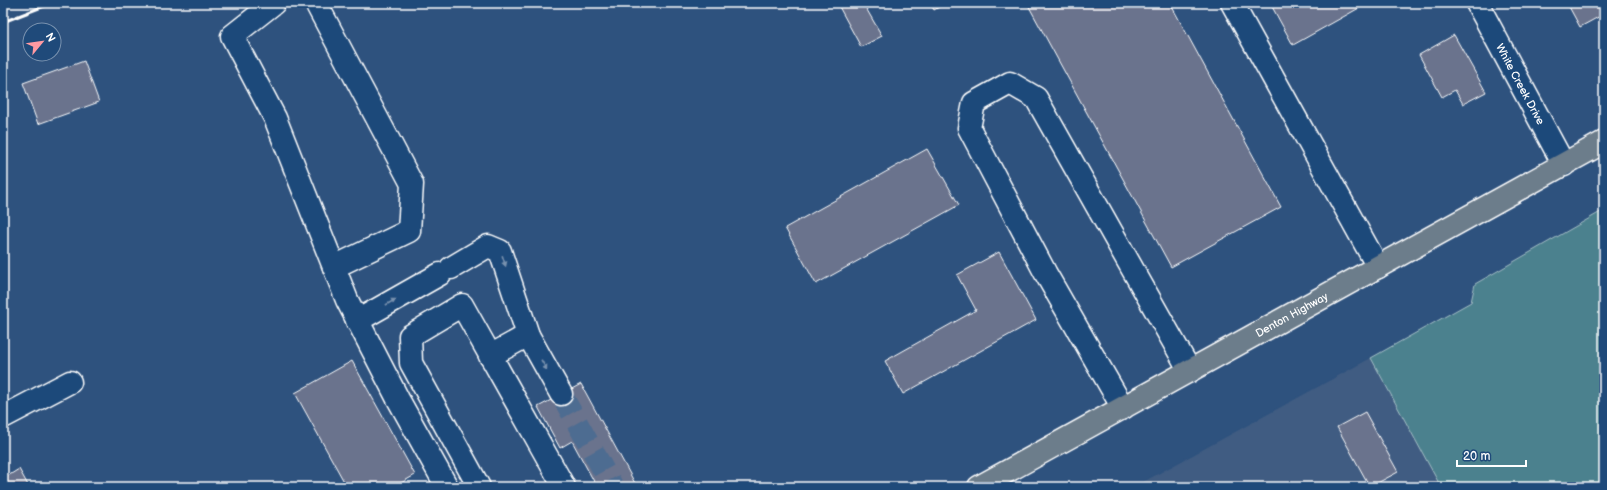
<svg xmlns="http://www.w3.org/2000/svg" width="1607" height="490" viewBox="0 0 1607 490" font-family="'Balsamiq Sans',sans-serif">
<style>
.built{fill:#405c82}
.green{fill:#4c818e;stroke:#a6c0c6}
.building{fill:#6b738d;stroke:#fff}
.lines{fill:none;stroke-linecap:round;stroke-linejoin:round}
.minor-tunnel{stroke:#4d6c91;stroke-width:22;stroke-dasharray:22 11;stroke-linecap:butt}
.minor-casing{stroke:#fff;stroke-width:25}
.major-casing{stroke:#fff;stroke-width:25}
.minor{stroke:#1f4a7a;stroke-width:22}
.major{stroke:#6c7d8b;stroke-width:22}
.rail{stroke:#fff;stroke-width:3}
.oneway{fill:#7992af}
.labels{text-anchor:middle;stroke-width:3.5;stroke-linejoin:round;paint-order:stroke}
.street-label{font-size:11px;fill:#fff;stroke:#1f4a7a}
</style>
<rect width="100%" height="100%" fill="#2e527e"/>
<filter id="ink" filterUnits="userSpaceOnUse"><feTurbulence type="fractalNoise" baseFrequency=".025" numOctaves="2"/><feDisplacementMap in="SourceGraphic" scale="8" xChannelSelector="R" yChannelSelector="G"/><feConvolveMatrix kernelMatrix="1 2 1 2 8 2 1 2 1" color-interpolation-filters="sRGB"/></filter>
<g filter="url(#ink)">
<path class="built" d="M1371,358L1441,487H1134Z"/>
<path class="green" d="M1604,210V487H1441L1371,358L1471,302L1475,284Z"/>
<path class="building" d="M837,3H863L882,36L861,47Z
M930,3H946L934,10Z
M1027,3H1170L1281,207L1171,267Z
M1270,3H1368L1293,45Z
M1567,3H1604V14L1580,27Z
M1454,35L1486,92L1463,104L1455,90L1442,97L1419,55Z
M84,61L99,102L38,124L23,83Z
M927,149L959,205L816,284L785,228Z
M999,252L1036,320L903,394L885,361L976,310L957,275Z
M352,361L415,475L394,487H347L295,393Z
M581,384L637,487H597L572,441L560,448L538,407Z
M1365,412L1398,472L1370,487L1337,427Z
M19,469L29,487H3V479Z"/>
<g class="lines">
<path class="minor-tunnel" d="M561,394L613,487"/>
<defs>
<g id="minor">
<path d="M274,3L232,36L275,118L347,300L398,399L447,487"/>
<path d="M316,3L412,184L409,231L334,267"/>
<path d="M1232,3L1378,267"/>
<path id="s1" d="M1477,3L1564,165"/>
<path d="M451,268L488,246L500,251L528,335L561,394"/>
<path d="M357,321L440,274"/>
<path d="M490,356L528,335"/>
<path d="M1123,408L1046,274L969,128L974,103L1010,83L1036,98L1190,371"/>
<path d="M3,417L70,382"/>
<path d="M479,487L411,363L410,336L462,305L564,487"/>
</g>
<g id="major">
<path id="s2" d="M979,487L1604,142"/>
</g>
</defs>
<use href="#minor" class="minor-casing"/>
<use href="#major" class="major-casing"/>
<use href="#minor" class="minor"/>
<use href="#major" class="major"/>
<path class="rail" d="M3,22L52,3"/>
</g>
<defs><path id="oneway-solid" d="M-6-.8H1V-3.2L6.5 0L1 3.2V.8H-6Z"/></defs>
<g class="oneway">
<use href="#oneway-solid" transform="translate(504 261) rotate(72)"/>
<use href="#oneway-solid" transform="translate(391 302) rotate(-30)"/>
<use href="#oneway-solid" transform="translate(544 365) rotate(61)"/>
</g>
</g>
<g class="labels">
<g class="street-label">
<text dy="4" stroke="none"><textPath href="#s1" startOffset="92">White Creek Drive</textPath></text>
<text dy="4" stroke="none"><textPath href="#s2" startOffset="357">Denton Highway</textPath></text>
</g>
</g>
<rect width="1607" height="490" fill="none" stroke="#1f4a7a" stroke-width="16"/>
<rect x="8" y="8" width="1591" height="474" fill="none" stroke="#fff" stroke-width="1.5" filter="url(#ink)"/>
<g transform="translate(42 42) rotate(61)"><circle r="19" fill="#1f4a7a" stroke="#7992af"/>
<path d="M0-3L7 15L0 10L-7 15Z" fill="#ff9aa2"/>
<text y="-6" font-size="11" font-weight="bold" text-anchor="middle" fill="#ffffff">N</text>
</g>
<path d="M1457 460v6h69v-6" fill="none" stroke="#ffffff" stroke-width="2"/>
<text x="1463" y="460" font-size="12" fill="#ffffff" stroke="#1f4a7a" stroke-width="3" paint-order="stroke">20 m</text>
</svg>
